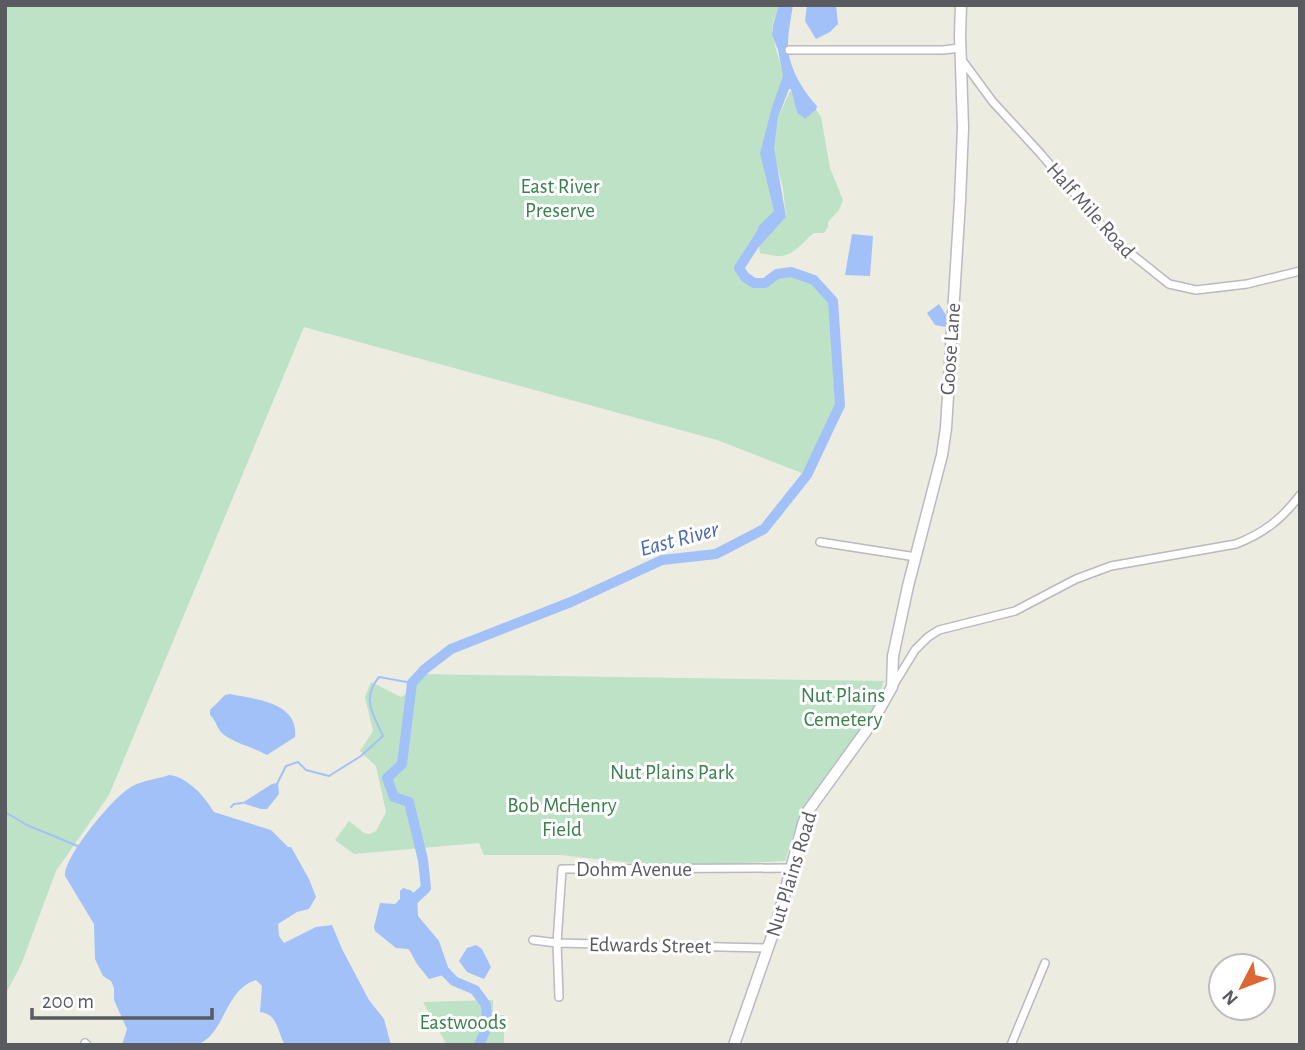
<svg xmlns="http://www.w3.org/2000/svg" width="1305" height="1050" viewBox="0 0 1305 1050" font-family="'Alegreya Sans',sans-serif">
<style>
.green{fill:#bee2c6}
.water{fill:#a3c1f9}
.lines{fill:none;stroke-linecap:round;stroke-linejoin:round}
.stream{stroke:#a3c1f9;stroke-width:2}
.river{stroke:#a3c1f9;stroke-width:10}
.street-casing{stroke:#b9b9bf;stroke-width:10}
.secondary-casing{stroke:#babbc2;stroke-width:13}
.street{stroke:#fff;stroke-width:7}
.secondary{stroke:#fff;stroke-width:10}
.labels{text-anchor:middle;stroke-width:6;stroke-linejoin:round;paint-order:stroke}
.park-label{font-size:21px;fill:#39804c;stroke:#fff}
.street-label{font-size:21px;fill:#5a5b61;stroke:#fff}
.water-label{font-size:23px;font-style:italic;fill:#4867bb;stroke:#fff}
</style>
<rect width="100%" height="100%" fill="#ecece1"/>
<path class="green" d="M5,5H779C777,13 773,20 772,28C771,35 783,76 788,82L776,112L774,136L778,117L791,89L797,113L805,119L816,110L821,117L830,168L843,200L839,210L828,222V227L824,233H814C802,242 794,257 777,256C771,256 766,254 760,253L759,247L786,217L783,188L773,151L772,169L778,213L768,232L757,239L740,268L745,277L754,283H765L777,274L791,272L814,280L833,301L840,405L807,475L717,440L304,327L109,795L56,871L21,965L5,995Z
M418,674L884,681L878,699L853,747L811,798L795,829L785,861L669,867L560,855H484L479,843L354,854L335,840L349,821L364,833L370,834L376,831L386,812L376,766L360,751L373,731L365,697L371,682L401,697L408,693Z
M493,1000V1015H504V1045H447L423,1002Z"/>
<path class="water" d="M779,5H793C791,18 788,32 788,45C788,67 803,91 817,106L816,110L805,119L797,113L791,89H789L778,117L774,148L786,217L759,247L758,227L774,211L760,153L772,107L783,76L778,50L772,35L773,25Z
M807,5H836L838,24L830,32L816,39L805,21Z
M852,234L873,236L870,276L845,275Z
M939,304L946,315L949,324L946,327L935,325L927,313Z
M230,694C254,699 299,702 295,737L267,755C253,747 236,744 223,734C216,728 217,721 210,715V710L225,695Z
M169,775C188,777 205,797 214,812L271,830L288,847H291L309,879L316,897L309,909L297,912L278,924L279,936L284,943L316,927L332,925L342,949L369,1000L384,1019L391,1045H285C277,1031 278,1014 260,1012L262,986L256,980C223,990 225,1039 194,1045C173,1048 144,1045 122,1045L127,1029L114,1000V988L111,981L103,976L95,959L94,924L65,876C64,857 111,800 128,789C140,780 155,780 169,775Z
M278,783L279,794L267,809H261L242,803L272,784Z
M403,888L410,890L417,895L418,916L439,941L448,967L447,974L429,979L417,964L410,951L408,949L396,948L375,931L374,927L380,903L395,904L400,899V891Z
M476,945L482,949L491,967L484,979L467,972L459,961L467,948Z"/>
<g class="lines">
<path class="stream" d="M277,784L286,766L298,762L306,770L329,776L361,756L383,736C373,714 361,699 379,677L412,683
M231,807L234,804L242,803
M5,812L27,825L80,847"/>
<path class="river" d="M410,903L426,888L423,860L409,802L394,797L387,778L402,764L412,683L425,669L451,649L571,602L662,560L716,554L764,529L807,475L840,405L833,301L814,280L791,272L777,274L765,283H754L745,277L739,268L765,228
M439,965L454,981L475,990L486,1005L487,1027L479,1045"/>
<defs>
<path id="street" d="M789,50H943L960,48
M962,60L993,102L1040,153L1114,240L1169,284L1196,290L1247,284L1300,271
M820,542L916,557
M893,686L915,650L928,637L939,630L1015,611L1076,579L1111,566L1236,544C1264,533 1282,519 1300,495
M533,940L557,943L768,948
M559,997L557,943L562,869L792,868
M85,1043L87,1045
M1011,1045L1045,963"/>
<path id="secondary" d="M734,1045L777,922L803,824L808,811L871,724L892,687L893,656L908,586L942,455L946,428L960,201L963,128L960,35L961,5"/>
</defs>
<use href="#street" class="street-casing"/>
<use href="#secondary" class="secondary-casing"/>
<use href="#street" class="street"/>
<use href="#secondary" class="secondary"/>
</g>
<g class="labels">
<g class="park-label">
<text x="560" y="193">East River<tspan x="560" dy="24">Preserve</tspan></text>
<text x="843" y="702">Nut Plains<tspan x="843" dy="24">Cemetery</tspan></text>
<text x="672" y="779">Nut Plains Park</text>
<text x="562" y="812">Bob McHenry<tspan x="562" dy="24">Field</tspan></text>
<text x="463" y="1029">Eastwoods</text>
</g>
<g class="street-label">
<text transform="translate(1091 210) rotate(48)" y="7">Half Mile Road</text>
<text transform="translate(950 349) rotate(-86)" y="7">Goose Lane</text>
<text x="634" y="876">Dohm Avenue</text>
<text transform="translate(791 874) rotate(-73)" y="7">Nut Plains Road</text>
<text transform="translate(650 945) rotate(1)" y="7">Edwards Street</text>
</g>
<g class="water-label">
<text transform="translate(679 538) rotate(-15)" y="8">East River</text>
</g>
</g>
<rect width="1305" height="1050" fill="none" stroke="#5a5b61" stroke-width="14"/>
<g transform="translate(1242 987) rotate(228)"><circle r="33" fill="#ffffff" stroke="#bdbdc0" stroke-width="2"/>
<path d="M0-5L12 26L0 18L-12 26Z" fill="#de6635"/>
<text y="-10" font-size="19" font-weight="bold" text-anchor="middle" fill="#5a5b61">N</text>
</g>
<path d="M32 1008v10h180v-10" fill="none" stroke="#5a5b61" stroke-width="3.5"/>
<text x="42" y="1008" font-size="21" fill="#5a5b61" stroke="#ffffff" stroke-width="5" paint-order="stroke">200 m</text>
</svg>
